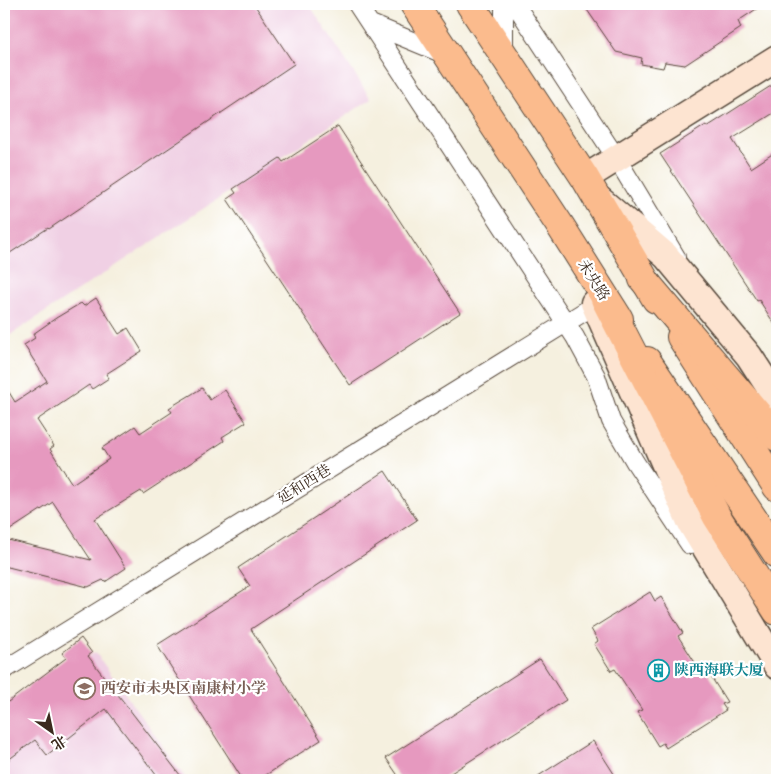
<svg xmlns="http://www.w3.org/2000/svg" width="781" height="784" viewBox="0 0 781 784" font-family="'IM FELL French Canon','Noto Serif SC',serif">
<style>
.built{fill:#f0d0e4}
.building{fill:#e699bf}
.lines{fill:none;stroke-linecap:round;stroke-linejoin:round}
.street-casing{stroke:#57483b;stroke-width:20}
.secondary-casing{stroke:#57483b;stroke-width:29}
.primary-casing{stroke:#57483b;stroke-width:30}
.highway-casing{stroke:#57483b;stroke-width:30}
.path{stroke:#57483b;stroke-width:3;stroke-dasharray:1 4;stroke-linecap:butt}
.street{stroke:#fff;stroke-width:18}
.secondary{stroke:#fde4d1;stroke-width:26}
.primary{stroke:#fbbb8d;stroke-width:28}
.highway{stroke:#fbbb8d;stroke-width:28}
.labels{text-anchor:middle;stroke-width:4.5;stroke-linejoin:round;paint-order:stroke}
.street-label{font-size:15px;fill:#3b2a1e;stroke:#fff}
.culture-label{font-size:15px;font-weight:bold;fill:#0d838f;stroke:#fff;text-anchor:start}
.education-label{font-size:15px;font-weight:bold;fill:#785e54;stroke:#fff;text-anchor:start}
</style>
<rect width="100%" height="100%" fill="#fff"/>
<filter id="ink" filterUnits="userSpaceOnUse"><feTurbulence type="fractalNoise" baseFrequency=".02" numOctaves="2"/><feDisplacementMap in="SourceGraphic" scale="10" xChannelSelector="R" yChannelSelector="G"/><feConvolveMatrix kernelMatrix="1 2 1 2 8 2 1 2 1" color-interpolation-filters="sRGB"/></filter>
<filter id="wash" filterUnits="userSpaceOnUse"><feTurbulence type="fractalNoise" baseFrequency=".0096" numOctaves="4" result="noise"/><feDisplacementMap in="SourceGraphic" scale="20" xChannelSelector="R" yChannelSelector="G"/><feGaussianBlur stdDeviation="1.12" result="paint"/><feColorMatrix in="noise" values="0 0 0 0 0 0 0 0 0 0 0 0 0 0 0 0 0 1.4 0 .05"/><feComposite in="paint" operator="in"/></filter>
<g filter="url(#wash)">
<rect width="100%" height="100%" fill="#f5f0df"/>
<path class="built" d="M4,4H309L371,99L4,339Z
M95,652L187,780H4V724Z"/>
<g id="blocks">
<path class="building" d="M4,4H254L294,64L49,229L48,228L4,257Z
M583,4H764L738,21L741,28L685,65L665,62L663,68L641,64L642,58L616,52Z
M777,82V111L732,139L751,168L777,151V328L759,300L757,301L660,154L706,125L707,127Z
M338,126L460,313L350,385L227,199L236,193L233,189L280,158L283,162Z
M96,298L119,334L128,328L142,351L106,374L109,378L92,389L89,385L37,420L54,446L50,449L72,484L109,459L102,448L135,426L140,433L172,412L169,408L202,388L210,400L225,390L246,422L222,437L224,441L143,494L141,491L95,519L126,568L105,582L103,580L88,587L4,566V539L91,560L53,502L4,534V384L15,402L47,381L24,345L35,338L33,334L56,318L81,303L84,306Z
M385,471L417,520L251,629L321,740L258,780H243L157,645L250,586L238,568Z
M650,592L655,601L661,597L683,633L678,636L703,675L708,672L727,702L722,704L726,710L666,748L663,743L658,746L637,712L642,710L615,669L611,671L594,644L598,641L591,629Z
M81,638L92,653L88,656L184,780H160L106,709L47,755L35,740L4,763V705L66,658L62,653Z
M540,659L566,700L440,780H401L386,758Z
M593,741L618,780H532Z"/>
</g>
</g>
<g filter="url(#ink)">
<use href="#blocks" fill-opacity="0" stroke="#57483b" stroke-width="1"/>
<g class="lines">
<defs>
<path id="street" d="M357,4L575,337L596,376L611,421L635,462L690,545
M504,4V53
M515,4L617,159L676,257
M371,24L446,55
M4,670L603,300"/>
<path id="secondary" d="M585,178L777,58
M599,199L666,256L749,356L777,399
M594,303L691,524L777,666"/>
<path id="primary" d="M414,4L561,227L619,319
M470,4L585,178L656,299
M681,337L777,487
M647,361L777,554"/>
<path id="highway" d="M643,279L777,437
M605,299L717,517L777,611"/>
</defs>
<use href="#street" class="street-casing"/>
<use href="#secondary" class="secondary-casing"/>
<use href="#primary" class="primary-casing"/>
<use href="#highway" class="highway-casing"/>
<path class="path" d="M326,4L328,6L332,4"/>
<use href="#street" class="street"/>
<use href="#secondary" class="secondary"/>
<use href="#primary" class="primary"/>
<use href="#highway" class="highway"/>
</g>
</g>
<defs>
<symbol id="building-ring" viewBox="-11 -11 22 22"><circle r="9.5" fill="#fff" stroke="#0f9aa8" stroke-width="1.5"/><path d="M-4-6H4V6H1V3H-1V6H-4ZM-2.5-4.3h1.7v1.8h-1.7ZM.8-4.3h1.7v1.8H.8ZM-2.5-1h1.7V.8h-1.7ZM.8-1h1.7V.8H.8Z" fill="#0f9aa8"/></symbol>
<symbol id="school-ring" viewBox="-11 -11 22 22"><circle r="9.5" fill="#fff" stroke="#8d6e63" stroke-width="1.5"/><path d="M0-5L7-2L0 1L-7-2ZM-4 1L0 2.5L4 1V4Q0 6-4 4Z" fill="#8d6e63"/></symbol>
</defs>
<g fill-rule="evenodd">
<use href="#building-ring" x="646" y="658" width="25" height="25"/>
<use href="#school-ring" x="72" y="676" width="25" height="25"/>
</g>
<g class="labels">
<g class="street-label">
<text transform="translate(594 280) rotate(58)" y="5">未央路</text>
<text transform="translate(304 484) rotate(-32)" y="5">延和西巷</text>
</g>
<g class="culture-label">
<text x="674" y="675">陕西海联大厦</text>
</g>
<g class="education-label">
<text x="101" y="693">西安市未央区南康村小学</text>
</g>
</g>
<rect width="781" height="784" fill="none" stroke="#fff" stroke-width="20"/>
<g transform="translate(52 732) rotate(147)" stroke="#ffffff" stroke-width="4" paint-order="stroke">
<path d="M0-4L9 19L0 12L-9 19Z" fill="#3b2a1e"/>
<text y="-8" font-size="14" font-weight="bold" text-anchor="middle" fill="#3b2a1e">北</text>
</g>
</svg>
